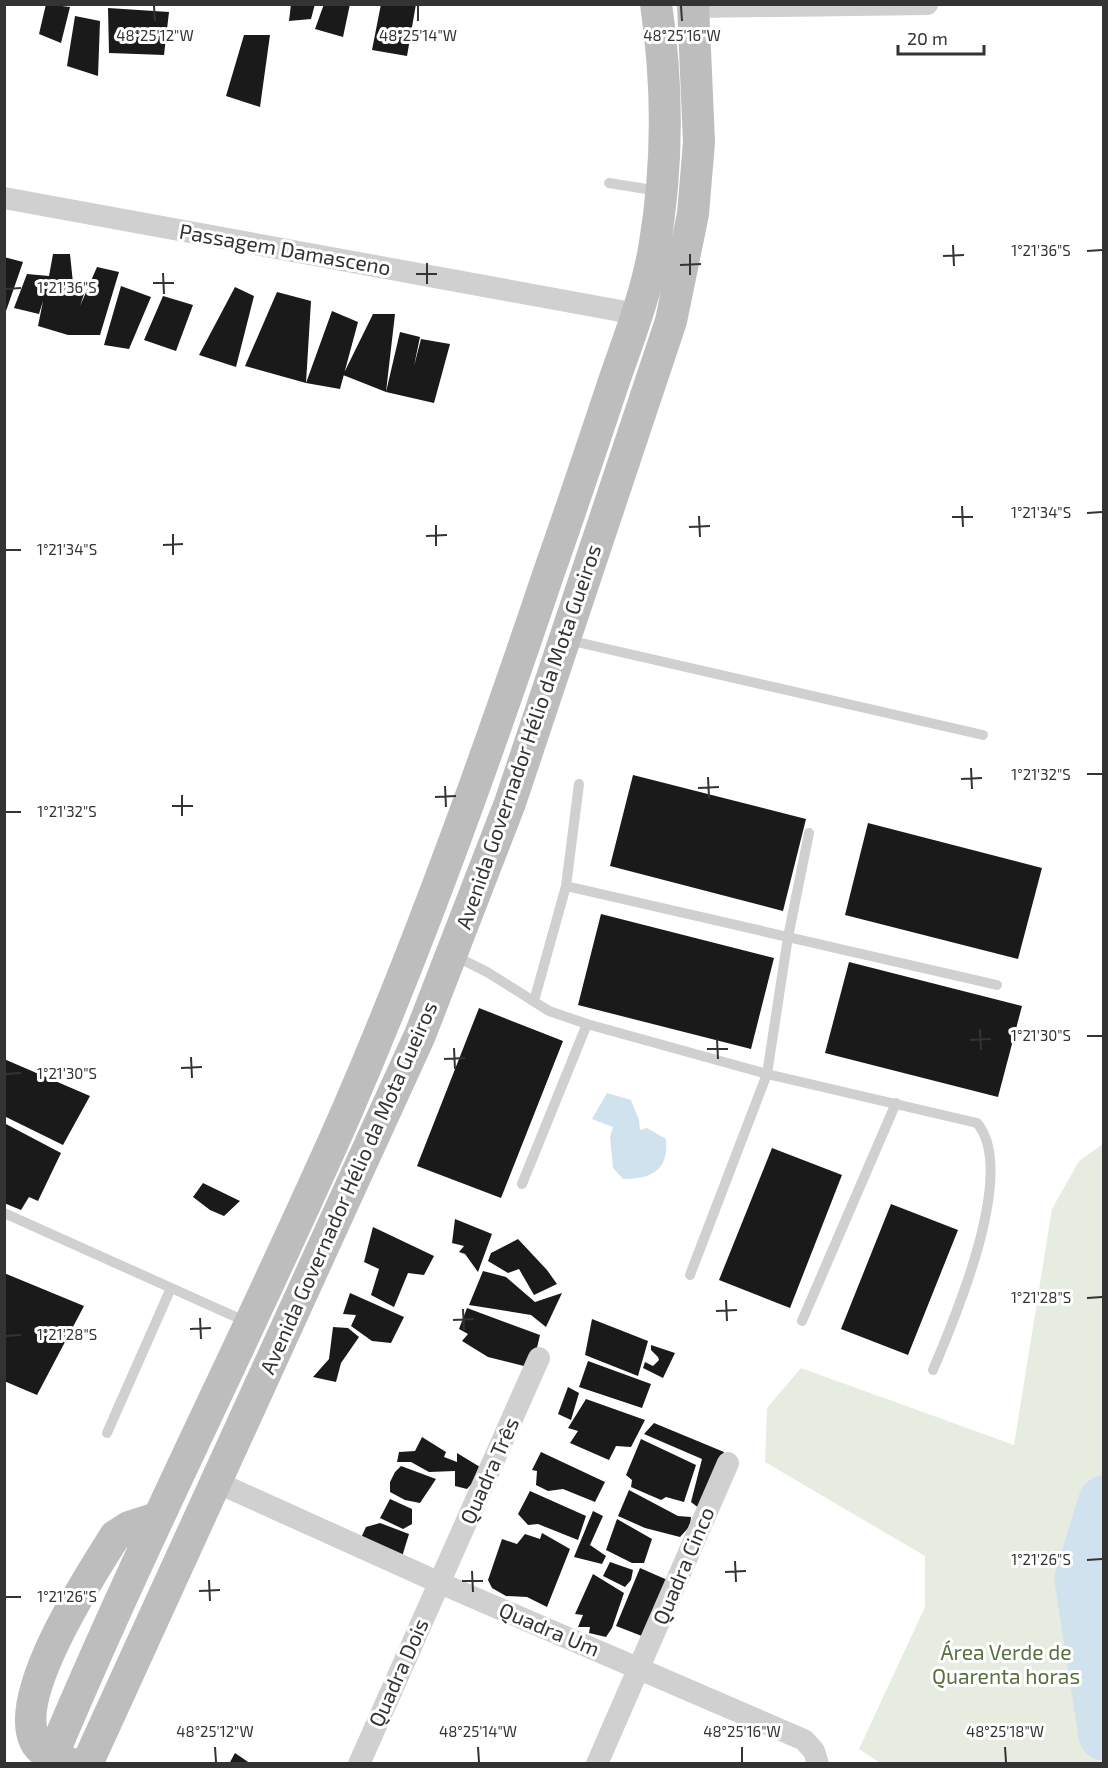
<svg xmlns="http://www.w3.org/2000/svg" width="1108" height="1768" viewBox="0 0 1108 1768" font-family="'Exo 2',sans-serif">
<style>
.green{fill:#e6ecdf}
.water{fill:#cfe2ee}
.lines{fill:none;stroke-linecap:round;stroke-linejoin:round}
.river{stroke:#cfe2ee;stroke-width:51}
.building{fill:#1a1a1a}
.service{stroke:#d0d0d0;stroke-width:10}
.minor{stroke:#d0d0d0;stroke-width:22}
.secondary{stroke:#bdbdbd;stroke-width:32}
.ticks{fill:none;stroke:#333;stroke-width:2}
.labels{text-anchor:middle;stroke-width:6;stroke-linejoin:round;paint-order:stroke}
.street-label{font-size:21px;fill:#333;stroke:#fff}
.park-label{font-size:21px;fill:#56703f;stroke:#fff}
.ticks-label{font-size:15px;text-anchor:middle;fill:#333;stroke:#fff;stroke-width:6;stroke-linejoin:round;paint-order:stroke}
</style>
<rect width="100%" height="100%" fill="#fff"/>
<path class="green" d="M1103,1144V1763H880L859,1749L925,1607V1556L765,1462L767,1408L801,1368L1014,1445L1052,1209L1079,1161Z"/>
<path class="water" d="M607,1093L631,1100L639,1120L640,1130L647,1128L666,1139C669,1171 651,1179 623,1179L613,1168L610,1137L613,1127L592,1119Z"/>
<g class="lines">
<path class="river" d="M1104,1501L1080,1579L1104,1735"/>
</g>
<path class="building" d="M46,4L70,7L61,43L39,34Z
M291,4H315L311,19L289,21Z
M324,4H350L343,37L315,29Z
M381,4H416L407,56L372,50Z
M108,8L169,12L164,55L109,53Z
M75,16L100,21L98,76L67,66Z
M244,35H270L260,107L226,96Z
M53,254H70L73,283L85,291L80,306L97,267L119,272L100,335H68L38,326L43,301L39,314L14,308L27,274L49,276Z
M4,257L23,262L5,314H4Z
M121,286L151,297L129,349L104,345Z
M235,287L254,296L236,367L199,355Z
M277,292L311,301L306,383L332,311L358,322L340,389L306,383L245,366Z
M163,296L193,305L176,351L144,340Z
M373,314H395L386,392L400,332L420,337L414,366L421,339L450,344L434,403L386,392L343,375Z
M633,775L806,819L783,911L610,866Z
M868,823L1042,868L1018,959L845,915Z
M601,914L774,958L751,1049L578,1005Z
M849,962L1022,1006L998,1097L825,1053Z
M479,1008L563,1041L501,1198L417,1166Z
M4,1059L90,1096L63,1145L4,1116Z
M4,1123L61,1153L38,1201L29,1197L21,1210L4,1203Z
M772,1148L842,1175L790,1308L719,1280Z
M203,1183L240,1201L224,1216L210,1210L193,1197Z
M891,1204L958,1230L908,1355L841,1329Z
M455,1219L492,1234L478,1272L465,1254L459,1252L464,1246L452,1243Z
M373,1227L434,1256L424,1275L408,1273L394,1307L371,1295L379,1269L364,1262Z
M518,1239L547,1270L557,1284L534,1295L519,1269L508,1273L488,1261L491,1253Z
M483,1271L506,1277L535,1302L562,1293L546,1327L531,1315L469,1305Z
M4,1273L84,1306L37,1395L4,1381Z
M350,1293L404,1317L391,1343L372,1341L351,1326L356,1315L343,1314Z
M467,1308L540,1335L536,1352L524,1366L488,1357L462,1341L468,1334L459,1329Z
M592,1319L648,1341L638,1376L585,1355Z
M333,1327L348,1328L359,1337L341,1363L336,1382L313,1377L329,1359Z
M651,1345L675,1353L663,1378L643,1368L645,1362L653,1366L659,1360L658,1357L651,1350Z
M588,1361L651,1384L642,1408L579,1387Z
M568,1387L579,1393L571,1420L558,1414Z
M586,1399L645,1420L631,1447L616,1446L609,1460L570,1443L578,1431L568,1428Z
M654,1423L724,1452L700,1509L691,1502L702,1459L644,1434Z
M422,1437L446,1452L444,1457L457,1462V1453L480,1467L476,1479L467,1489L455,1486V1471L429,1472L411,1462H397L399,1452L415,1451Z
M641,1439L696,1465L684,1502L666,1497L661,1500L631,1487L632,1480L626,1475Z
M541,1452L605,1482L595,1502L563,1489L548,1491L536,1485L537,1471L532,1470Z
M401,1466L436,1479L420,1503L405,1500L390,1492V1482L395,1472Z
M629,1490L678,1516L691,1517L690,1526L680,1537L645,1528L618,1516Z
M530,1491L586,1516L578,1540L538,1524L528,1525L518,1514Z
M390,1499L412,1509V1524L403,1529L380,1518Z
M593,1511L603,1516L590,1545L606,1556L602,1564L574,1557Z
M617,1519L652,1539L644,1563H632L606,1550Z
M380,1523L409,1534L401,1560L360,1540L366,1527Z
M542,1533L570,1549L547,1607L527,1597L506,1596L492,1588L488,1580L502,1539L517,1544L525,1534L540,1539Z
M610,1562L633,1570L631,1580L625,1587L603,1576Z
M640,1568L672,1582L647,1638L616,1626Z
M593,1574L624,1593L612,1628L606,1637L589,1633L590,1627H578L583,1615L575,1614Z
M235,1753L251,1764H229Z"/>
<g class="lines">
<path class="service" d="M609,183L659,191
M568,640L983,735
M566,886L997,985
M455,956L487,972L549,1011L587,1024L767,1074L977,1123C1018,1171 955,1318 933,1370
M534,1001L566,886L579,784
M522,1184L587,1024
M4,1213L247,1322
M690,1275L767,1074L788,937L809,833
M802,1321L896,1103
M107,1433L171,1288"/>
<path class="minor" d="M694,7L927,4
M4,198L637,314
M216,1482L440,1583L804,1740L814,1751L818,1764
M359,1764L539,1358
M597,1764L728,1463"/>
<path class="secondary" d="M69,1763C57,1758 41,1754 35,1741C12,1695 89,1577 115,1536L129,1527L157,1518
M49,1764C141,1543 251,1330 347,1111C423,935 488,753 549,572C571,510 592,447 613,384C628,340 646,295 654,249C668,168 668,85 656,4
M87,1764L420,1035L510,803L671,321L693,214L699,142L693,4"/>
</g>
<path class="ticks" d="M154,6L155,21M418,6V21M681,6L682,21M953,245L954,266M1087,251L1102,250M690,254V275M943,256L964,255M427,263V284M680,265L701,264M163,273L164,294M416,274H437M153,283H174M6,289L21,288M962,506L963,527M1087,513L1102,512M699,516L700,537M952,517H973M436,525V546M689,527L710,526M173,534V555M426,536L447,535M163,545L183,544M6,550H21M971,768L972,789M1087,774H1102M708,777L709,798M961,779L982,778M445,786L446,807M698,788L719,787M182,795V816M435,797L456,796M172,806H193M6,812H21M980,1029L981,1050M1087,1036H1102M717,1039L718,1059M970,1040L991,1039M454,1048L455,1069M707,1049H728M191,1057L192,1078M444,1059L465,1058M181,1068L202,1067M6,1074L21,1073M1087,1298L1102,1297M726,1300L727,1321M463,1309L464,1330M716,1311L737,1310M200,1318L201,1339M453,1320L474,1319M190,1329L211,1328M6,1336L21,1335M1087,1560L1102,1559M735,1561L736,1582M472,1571L473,1592M725,1572L746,1571M209,1580L210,1601M462,1581H483M199,1591L220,1590M6,1597H21M215,1747L216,1762M478,1747L479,1762M742,1747V1762M1005,1747L1006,1762"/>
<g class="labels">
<g class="street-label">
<text transform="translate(285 250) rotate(10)" y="7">Passagem Damasceno</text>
<text transform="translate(529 737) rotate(-71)" y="7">Avenida Governador Hélio da Mota Gueiros</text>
<text transform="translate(349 1188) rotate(-66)" y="7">Avenida Governador Hélio da Mota Gueiros</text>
<text transform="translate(490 1471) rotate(-66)" y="7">Quadra Três</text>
<text transform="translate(684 1566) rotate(-67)" y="7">Quadra Cinco</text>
<text transform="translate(549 1630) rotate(23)" y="7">Quadra Um</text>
<text transform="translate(399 1673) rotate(-66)" y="7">Quadra Dois</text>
</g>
<g class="park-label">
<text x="1006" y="1660">Área Verde de<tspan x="1006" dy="24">Quarenta horas</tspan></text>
</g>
</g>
<g class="ticks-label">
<text x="155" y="41">48°25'12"W</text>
<text x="418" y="41">48°25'14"W</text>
<text x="682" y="41">48°25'16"W</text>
<text x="1041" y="256">1°21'36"S</text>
<text x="67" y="293">1°21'36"S</text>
<text x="1041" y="518">1°21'34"S</text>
<text x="67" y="555">1°21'34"S</text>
<text x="1041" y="780">1°21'32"S</text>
<text x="67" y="817">1°21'32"S</text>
<text x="1041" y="1041">1°21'30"S</text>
<text x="67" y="1079">1°21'30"S</text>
<text x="1041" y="1303">1°21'28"S</text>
<text x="67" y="1340">1°21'28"S</text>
<text x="1041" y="1565">1°21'26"S</text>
<text x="67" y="1602">1°21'26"S</text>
<text x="215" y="1737">48°25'12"W</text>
<text x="478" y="1737">48°25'14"W</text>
<text x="742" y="1737">48°25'16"W</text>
<text x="1005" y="1737">48°25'18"W</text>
</g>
<rect width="1108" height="1768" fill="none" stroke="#333333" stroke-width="12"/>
<path d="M898 45v9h86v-9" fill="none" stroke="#333333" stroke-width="3"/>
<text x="907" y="45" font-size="18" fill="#333333" stroke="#ffffff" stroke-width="4.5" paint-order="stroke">20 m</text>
</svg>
